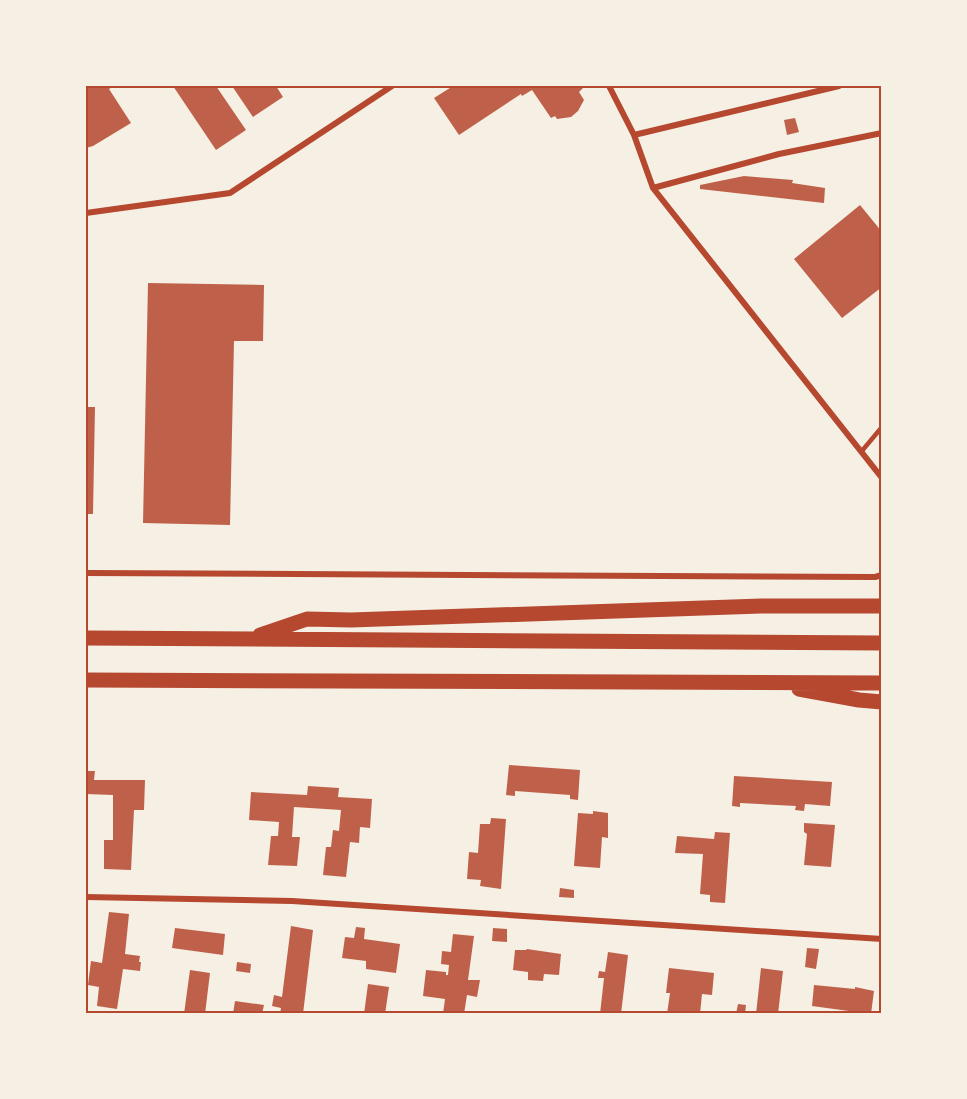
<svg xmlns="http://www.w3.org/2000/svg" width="967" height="1099" viewBox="0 0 967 1099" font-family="'Asap Condensed',sans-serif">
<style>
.building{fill:#bf614a}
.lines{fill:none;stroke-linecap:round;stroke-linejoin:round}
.service{stroke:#b5482f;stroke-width:4.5}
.minor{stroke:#b5482f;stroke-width:6}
.trunk{stroke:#b5482f;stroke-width:15}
.neatline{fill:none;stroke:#b5482f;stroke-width:2}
</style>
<rect width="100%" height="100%" fill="#f6efe4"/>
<path class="building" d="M86,86H114L109,89L131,123L93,146L86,148Z
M173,86H216L246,130L216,150Z
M232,86H276L283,97L253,117Z
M453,86H581L583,88L579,92L584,100L578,111L571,117L557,119L555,116L551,118L532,90L522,96L521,94L459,135L434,98Z
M795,118L799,132L787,135L784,120Z
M744,176L793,180L792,183L825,188L824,203L700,189V185Z
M860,205L882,232V287L842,318L794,259Z
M148,283L264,285L263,341H234L230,525L143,523Z
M86,407H95L93,514H86Z
M509,765L580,770L578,800L570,799V795L515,791V796L506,795Z
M86,771H95L94,780H145L144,810H134L131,870L104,869V840H113V795L86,794Z
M734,776L832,782L830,806L805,804L804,811L795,810L796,806L740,803V807L732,806Z
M308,786L339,788L338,797L372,799L370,828L360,827L359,843L350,842L346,877L323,875L326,847H331L333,830L339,831L341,810L294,807L292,837H300L297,866L268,865L271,836H278L279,822L249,820L251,792L307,795Z
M593,811L608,813V838L602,837L600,868L574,866L578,813L593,814Z
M491,818L506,819L501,889L480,886L481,880L467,879L469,852L478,853L480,824H490Z
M804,823L835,825L831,867L804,865L807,834L804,832Z
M715,832L730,833L725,903L710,902V895L700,894L703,854L675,853L677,836L714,839Z
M560,888L574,890V898L559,897Z
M109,912L129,914L125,954L140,956L139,962H141L140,971L123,969L117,1009L97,1006L99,987L88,985L91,961L102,963Z
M291,926L313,930L303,1014H280L281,1008L272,1006L274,995L282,997Z
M356,927L365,928L364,939L400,944L396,973L366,969V961L342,958L345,937L354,938Z
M175,928L225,934L223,955L172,948Z
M493,928L507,929V942L492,941Z
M453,934L474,936L468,980H480L477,997L467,995L464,1014H443L445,999L423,996L426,970L446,972V975H448L449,965L441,964L442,951L451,952Z
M807,948L819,949L816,969L805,967Z
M527,949L561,954L559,975L544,974L543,981L528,980V972L513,970L515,950H526Z
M608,952L628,955L621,1014H600L604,978H598L599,971L605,972Z
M237,962L251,964L250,973L236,971Z
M669,968L714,973L712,995L702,994L700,1014L684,1012V1014H667L670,993H666Z
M761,968L783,971L778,1014H756Z
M190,970L210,973L205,1014H184Z
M368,984L389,987L385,1014H364Z
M814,985L855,989V987L874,991L871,1014L812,1006Z
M235,1001L264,1005L262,1014H233Z
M738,1004L746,1005L745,1014H736Z"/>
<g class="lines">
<path class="service" d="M861,452L882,427"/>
<path class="minor" d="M609,86L634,135L653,188L882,478
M634,135L839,86
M653,188L779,154L882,133
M86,213L230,193L392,86
M86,573L875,577L882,575
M86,897L292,901L882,939"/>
<path class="trunk" d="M260,635L307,619L351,620L761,606H882
M86,638L882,643
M86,680L882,683
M799,689L859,700L882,702"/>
</g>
<rect width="967" height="1099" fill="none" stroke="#f6efe4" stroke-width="174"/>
<rect x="87" y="87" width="793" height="925" class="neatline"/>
</svg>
